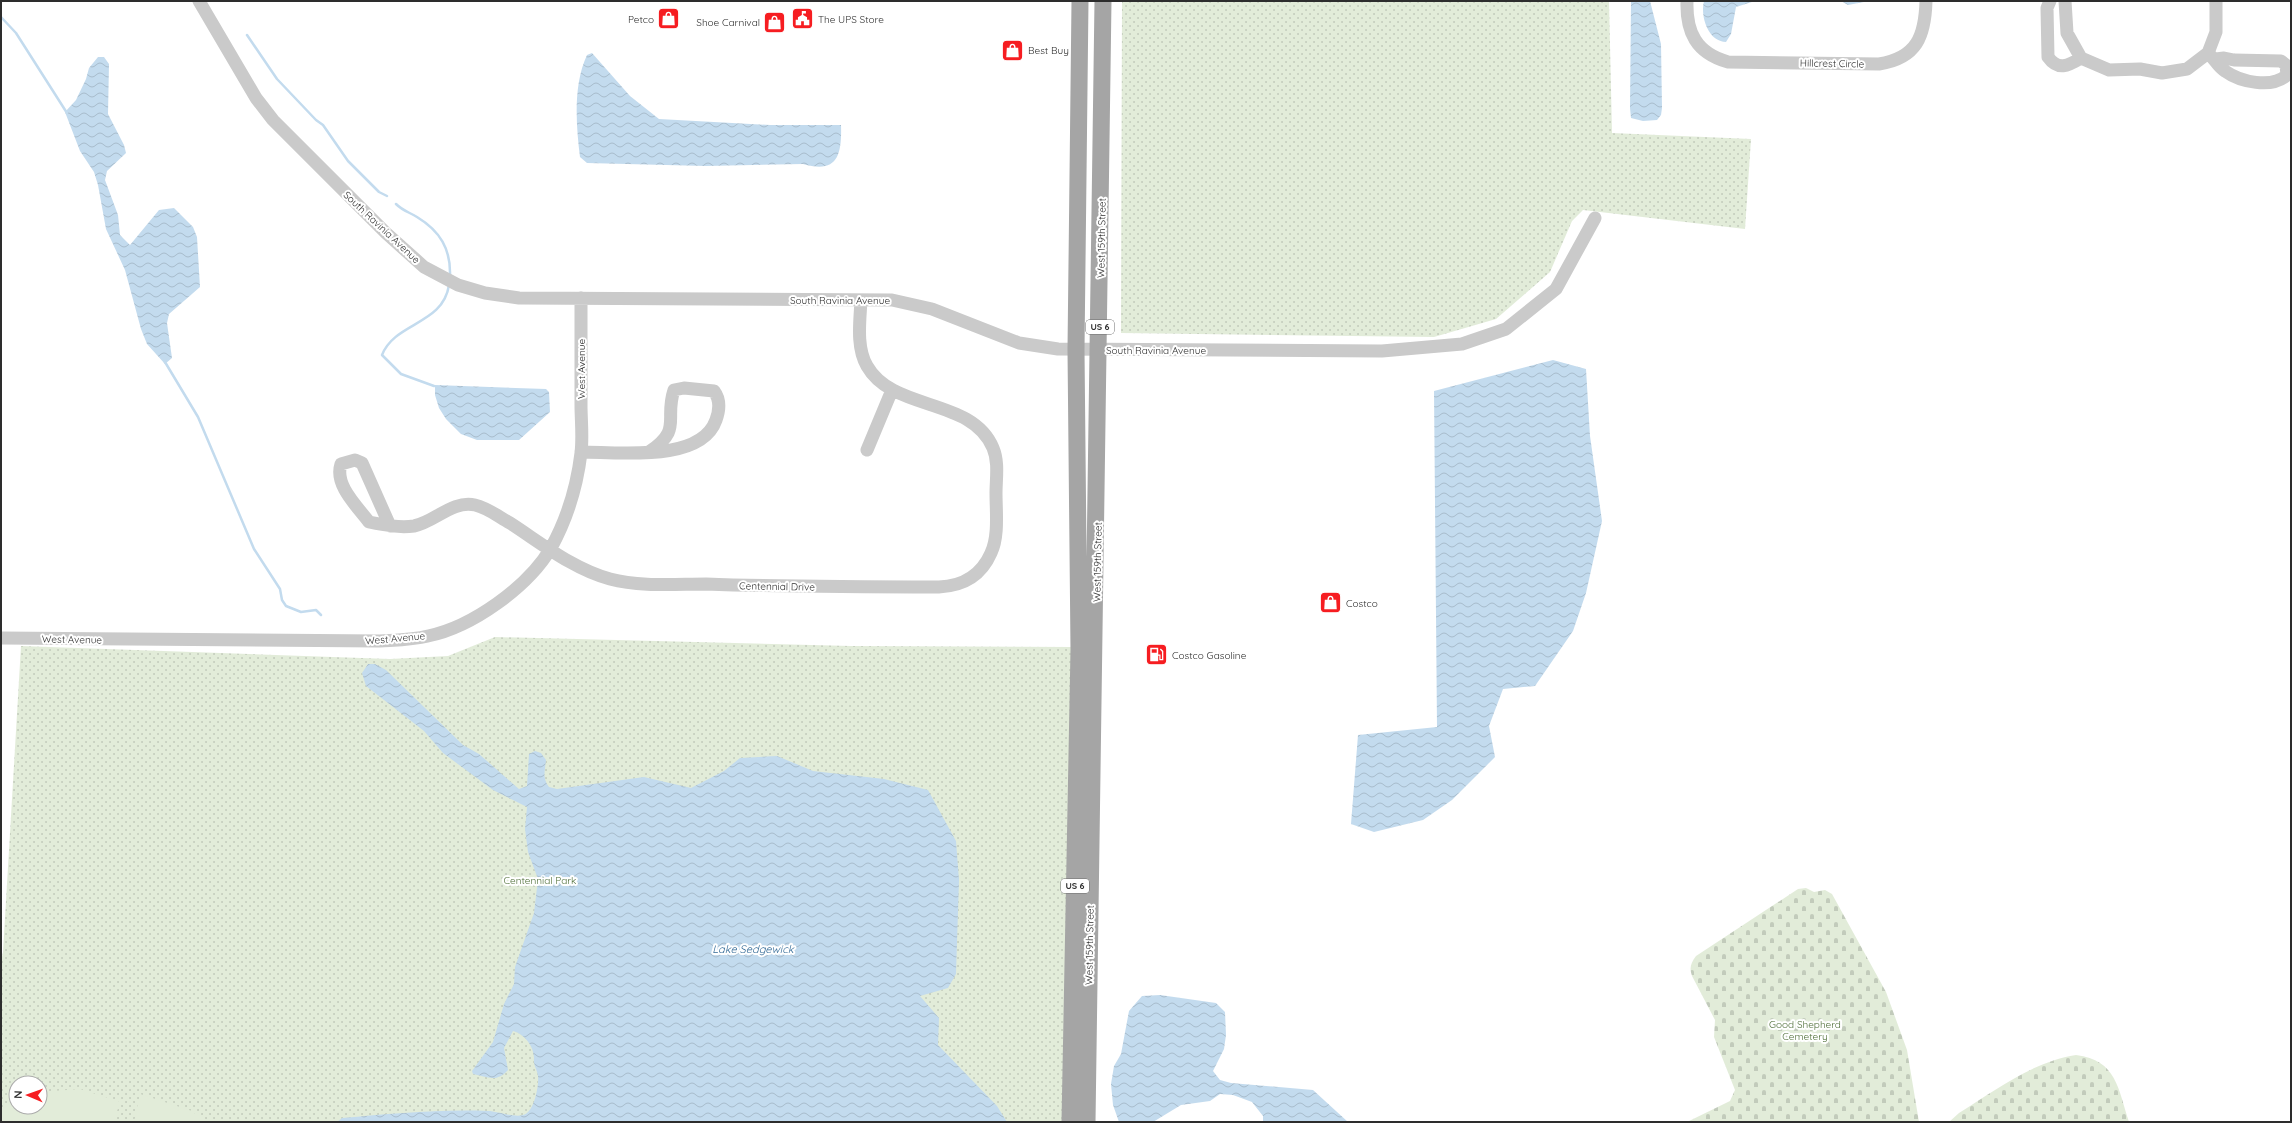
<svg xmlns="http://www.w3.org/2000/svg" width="2292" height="1123" viewBox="0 0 2292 1123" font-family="Quicksand,sans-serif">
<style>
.grass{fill:url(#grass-dots);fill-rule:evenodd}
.cemetery{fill:url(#cemetery-stones)}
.pitch{fill:#e2ecd9}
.water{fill:url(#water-waves)}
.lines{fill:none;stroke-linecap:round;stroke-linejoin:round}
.stream{stroke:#c3dbee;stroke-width:2.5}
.minor{stroke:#cacaca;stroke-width:13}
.major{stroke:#a5a5a5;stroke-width:17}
.labels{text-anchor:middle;stroke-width:4;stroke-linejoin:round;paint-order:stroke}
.shield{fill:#fff;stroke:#6c6c6c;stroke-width:1}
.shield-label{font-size:9px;font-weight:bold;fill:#2d2d2d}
.poi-label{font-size:10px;fill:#2d2d2d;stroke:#fff;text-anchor:start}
.street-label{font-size:10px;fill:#2d2d2d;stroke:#fff}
.park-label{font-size:10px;fill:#4d6d36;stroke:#fff}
.water-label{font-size:11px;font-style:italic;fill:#346b97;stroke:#fff}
</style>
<defs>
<pattern id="grass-dots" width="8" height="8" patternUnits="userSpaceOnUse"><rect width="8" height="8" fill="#e2ecd9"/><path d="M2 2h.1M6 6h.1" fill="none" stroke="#c2cbbb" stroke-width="1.8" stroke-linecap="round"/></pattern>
<pattern id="cemetery-stones" width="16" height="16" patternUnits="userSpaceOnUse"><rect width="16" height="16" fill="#e2ecd9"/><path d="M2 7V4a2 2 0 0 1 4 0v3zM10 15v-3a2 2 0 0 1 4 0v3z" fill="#c2cbbb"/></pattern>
<pattern id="water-waves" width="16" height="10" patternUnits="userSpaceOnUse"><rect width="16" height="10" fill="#c3dbee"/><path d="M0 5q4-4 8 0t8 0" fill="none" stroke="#a8bccc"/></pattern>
</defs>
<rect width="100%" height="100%" fill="#fff"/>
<path class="grass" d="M1122,1H1609L1612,133L1751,139L1745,229L1583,210L1572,221L1550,272L1496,319L1434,337L1121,333Z
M495,637L851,646L1072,647L1064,1122H1V962L3,952L21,646L390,659L448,656ZM16,1083H40V1107H16Z"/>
<path class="cemetery" d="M1806,888L1814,892L1825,890L1832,894L1886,992L1907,1050L1919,1122H1687L1730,1101L1735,1090L1714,1037L1715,1020L1692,976C1689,967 1691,963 1696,956L1798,889Z
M2076,1055C2117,1060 2118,1089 2129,1122H1949L1959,1113C1996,1090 2032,1062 2076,1055Z"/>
<path class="pitch" d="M80,1089L121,1102L112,1122H1V1109L16,1101V1107H40V1092Z
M140,1094L192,1111L205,1122H134Z"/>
<path class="water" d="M1631,1H1650L1661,44L1662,108L1661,115L1657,120L1643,121L1631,118L1630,108Z
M1704,1H1755L1736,7L1731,34L1726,42C1708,42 1700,16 1704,1Z
M1841,1H1869L1848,5Z
M592,53L630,96L659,119L770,125H841C842,156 837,174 803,164L706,166L587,163L580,157C576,125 573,85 587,55Z
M98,57H104L109,64L108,114L124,145L126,153L107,171L105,180L118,215L120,235L130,245L159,210L174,208L193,227L197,237L200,287L169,314L167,323L172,358L165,364L147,344L141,329L125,270L106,229L98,185L94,172L80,151L65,112L76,100L86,79L89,68Z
M1553,360L1586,369L1590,436L1602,521L1586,593L1573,631L1535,686L1503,689L1489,726L1495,757L1452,800L1423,820L1374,832L1351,824L1358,735L1437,727L1434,391Z
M435,385L546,389L549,392L550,412L519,440H477L461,434L446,419L439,408L435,395Z
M368,664H375L386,670L463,745L479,754L519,789L527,786L529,754L535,751L541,753L546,760C545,771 542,778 549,787L557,789L644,777L691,788L724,771L740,758L777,756L813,771L884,779L928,790L956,841L959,880L956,974L948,988L920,996L939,1018L938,1045L997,1106L1007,1122H337L342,1118C391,1114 439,1109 488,1111C498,1111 519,1120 527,1113C535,1107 539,1085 538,1076C537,1069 533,1065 534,1058C534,1047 525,1034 513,1031L504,1048L508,1070C497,1083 487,1077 473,1074L472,1071L493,1042L504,1004L514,984L515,967L534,913L538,879L528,852L525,829L527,807L493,790L443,753L424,731L366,686L362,673Z
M1160,995L1216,1003L1225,1012L1226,1035L1224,1049L1213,1071L1220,1080L1231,1083L1313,1090L1348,1122H1263V1116L1252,1102L1233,1095L1220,1094L1210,1101L1181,1105L1153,1122H1119L1113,1105L1111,1084L1114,1066L1121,1054L1129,1011L1142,996Z"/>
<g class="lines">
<path class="stream" d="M1,17L16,33L67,113
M247,35L277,79L316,120L323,125L348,161L379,192L387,196
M396,204C403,211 409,212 417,217C440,231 451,249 450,276
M165,362L198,417L254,549L280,589L282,600L286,606L301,612L316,610L321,615
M434,386L401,374L382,355C395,322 443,325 449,285"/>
<path class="minor" d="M199,1L256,98L273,120L386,233L424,267L458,285L485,293L519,298L892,300L932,309L1019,343L1058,349L1382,351L1462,344L1506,329L1556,289L1595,218
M1687,1C1686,32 1696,53 1728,62L1879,64C1917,58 1925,36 1926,1
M2050,1L2047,8L2048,57C2058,71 2068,66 2081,58
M2065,1L2067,33L2081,58
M2208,53C2214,58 2218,67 2225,71C2240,82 2272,89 2287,75L2286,65L2281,61L2234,60L2224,58L2216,59
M2081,58L2109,70L2140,69L2162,73L2187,69L2208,53L2216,32V1
M867,450L892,390
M581,452C618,452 701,463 716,420C720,409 720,399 714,391L684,388L674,390C664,420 683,429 649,452
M390,526L362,463L355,460L341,464C334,485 357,506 369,522C384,525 399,528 414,526C435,522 452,500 475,505C488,508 499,517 510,523C541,543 573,569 610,579C640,587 675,584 706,584C784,587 861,587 939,587C963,586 981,576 991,553C999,536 996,512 996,493C996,479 999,462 993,448C972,397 893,412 867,366C856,347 860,321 861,300
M1,638L380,641C396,640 412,640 428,636C472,627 528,587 551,548C567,519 577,486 581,453C583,437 581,420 581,405C581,369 581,334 581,298"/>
<path class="major" d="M1070,1122L1079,650L1076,350L1080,1
M1087,1122L1103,1"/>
</g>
<defs>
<symbol id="shop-square" viewBox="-11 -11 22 22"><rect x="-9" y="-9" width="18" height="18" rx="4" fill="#f61d21" stroke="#fff"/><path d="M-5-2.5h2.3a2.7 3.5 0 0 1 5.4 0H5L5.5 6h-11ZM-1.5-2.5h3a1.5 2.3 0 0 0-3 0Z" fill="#fff"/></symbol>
<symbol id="civic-square" viewBox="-11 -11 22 22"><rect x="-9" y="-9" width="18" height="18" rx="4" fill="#f61d21" stroke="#fff"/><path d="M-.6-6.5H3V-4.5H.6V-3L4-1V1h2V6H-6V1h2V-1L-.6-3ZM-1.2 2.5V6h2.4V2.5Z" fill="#fff"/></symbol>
<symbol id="fuel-square" viewBox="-11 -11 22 22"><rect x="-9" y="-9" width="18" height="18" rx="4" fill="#f61d21" stroke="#fff"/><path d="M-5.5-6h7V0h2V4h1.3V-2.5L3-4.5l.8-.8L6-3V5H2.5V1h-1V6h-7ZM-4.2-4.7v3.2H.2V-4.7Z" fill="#fff"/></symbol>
</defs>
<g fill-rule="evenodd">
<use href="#shop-square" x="656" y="6" width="25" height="25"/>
<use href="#civic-square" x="790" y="6" width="25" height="25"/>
<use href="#shop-square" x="762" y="10" width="25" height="25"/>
<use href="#shop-square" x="1000" y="38" width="25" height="25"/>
<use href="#shop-square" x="1318" y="590" width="25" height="25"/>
<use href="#fuel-square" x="1144" y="642" width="25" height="25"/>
</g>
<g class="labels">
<g class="shield">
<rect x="1086" y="320" width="28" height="14" rx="3"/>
<rect x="1061" y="879" width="28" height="14" rx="3"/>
</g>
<g class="shield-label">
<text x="1100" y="330">US 6</text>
<text x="1075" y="889">US 6</text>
</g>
<g class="poi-label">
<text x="654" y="23" text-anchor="end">Petco</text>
<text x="818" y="23">The UPS Store</text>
<text x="760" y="26" text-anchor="end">Shoe Carnival</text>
<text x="1028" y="54">Best Buy</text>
<text x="1346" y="607">Costco</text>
<text x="1172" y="659">Costco Gasoline</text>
</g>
<g class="street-label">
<text transform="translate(1832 63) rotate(1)" y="4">Hillcrest Circle</text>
<text transform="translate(382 227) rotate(43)" y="4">South Ravinia Avenue</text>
<text transform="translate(1101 238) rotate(-89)" y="4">West 159th Street</text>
<text x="840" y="304">South Ravinia Avenue</text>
<text x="1156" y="354">South Ravinia Avenue</text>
<text transform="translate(581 369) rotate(-90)" y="4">West Avenue</text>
<text transform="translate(1097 562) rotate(-89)" y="4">West 159th Street</text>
<text transform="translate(777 586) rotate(1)" y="4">Centennial Drive</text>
<text transform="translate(395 638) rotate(-5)" y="4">West Avenue</text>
<text transform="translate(72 639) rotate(1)" y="4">West Avenue</text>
<text transform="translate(1089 945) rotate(-89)" y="4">West 159th Street</text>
</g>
<g class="park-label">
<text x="540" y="884">Centennial Park</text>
<text x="1805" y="1028">Good Shepherd<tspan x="1805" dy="12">Cemetery</tspan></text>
</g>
<g class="water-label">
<text x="753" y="953">Lake Sedgewick</text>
</g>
</g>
<rect width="2292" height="1123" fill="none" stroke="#2d2d2d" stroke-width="4"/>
<g transform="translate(28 1095) rotate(272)"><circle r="19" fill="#ffffff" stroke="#ababab"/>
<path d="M0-3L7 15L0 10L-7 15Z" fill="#f61d21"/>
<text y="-6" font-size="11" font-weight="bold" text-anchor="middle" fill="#2d2d2d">N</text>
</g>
</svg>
